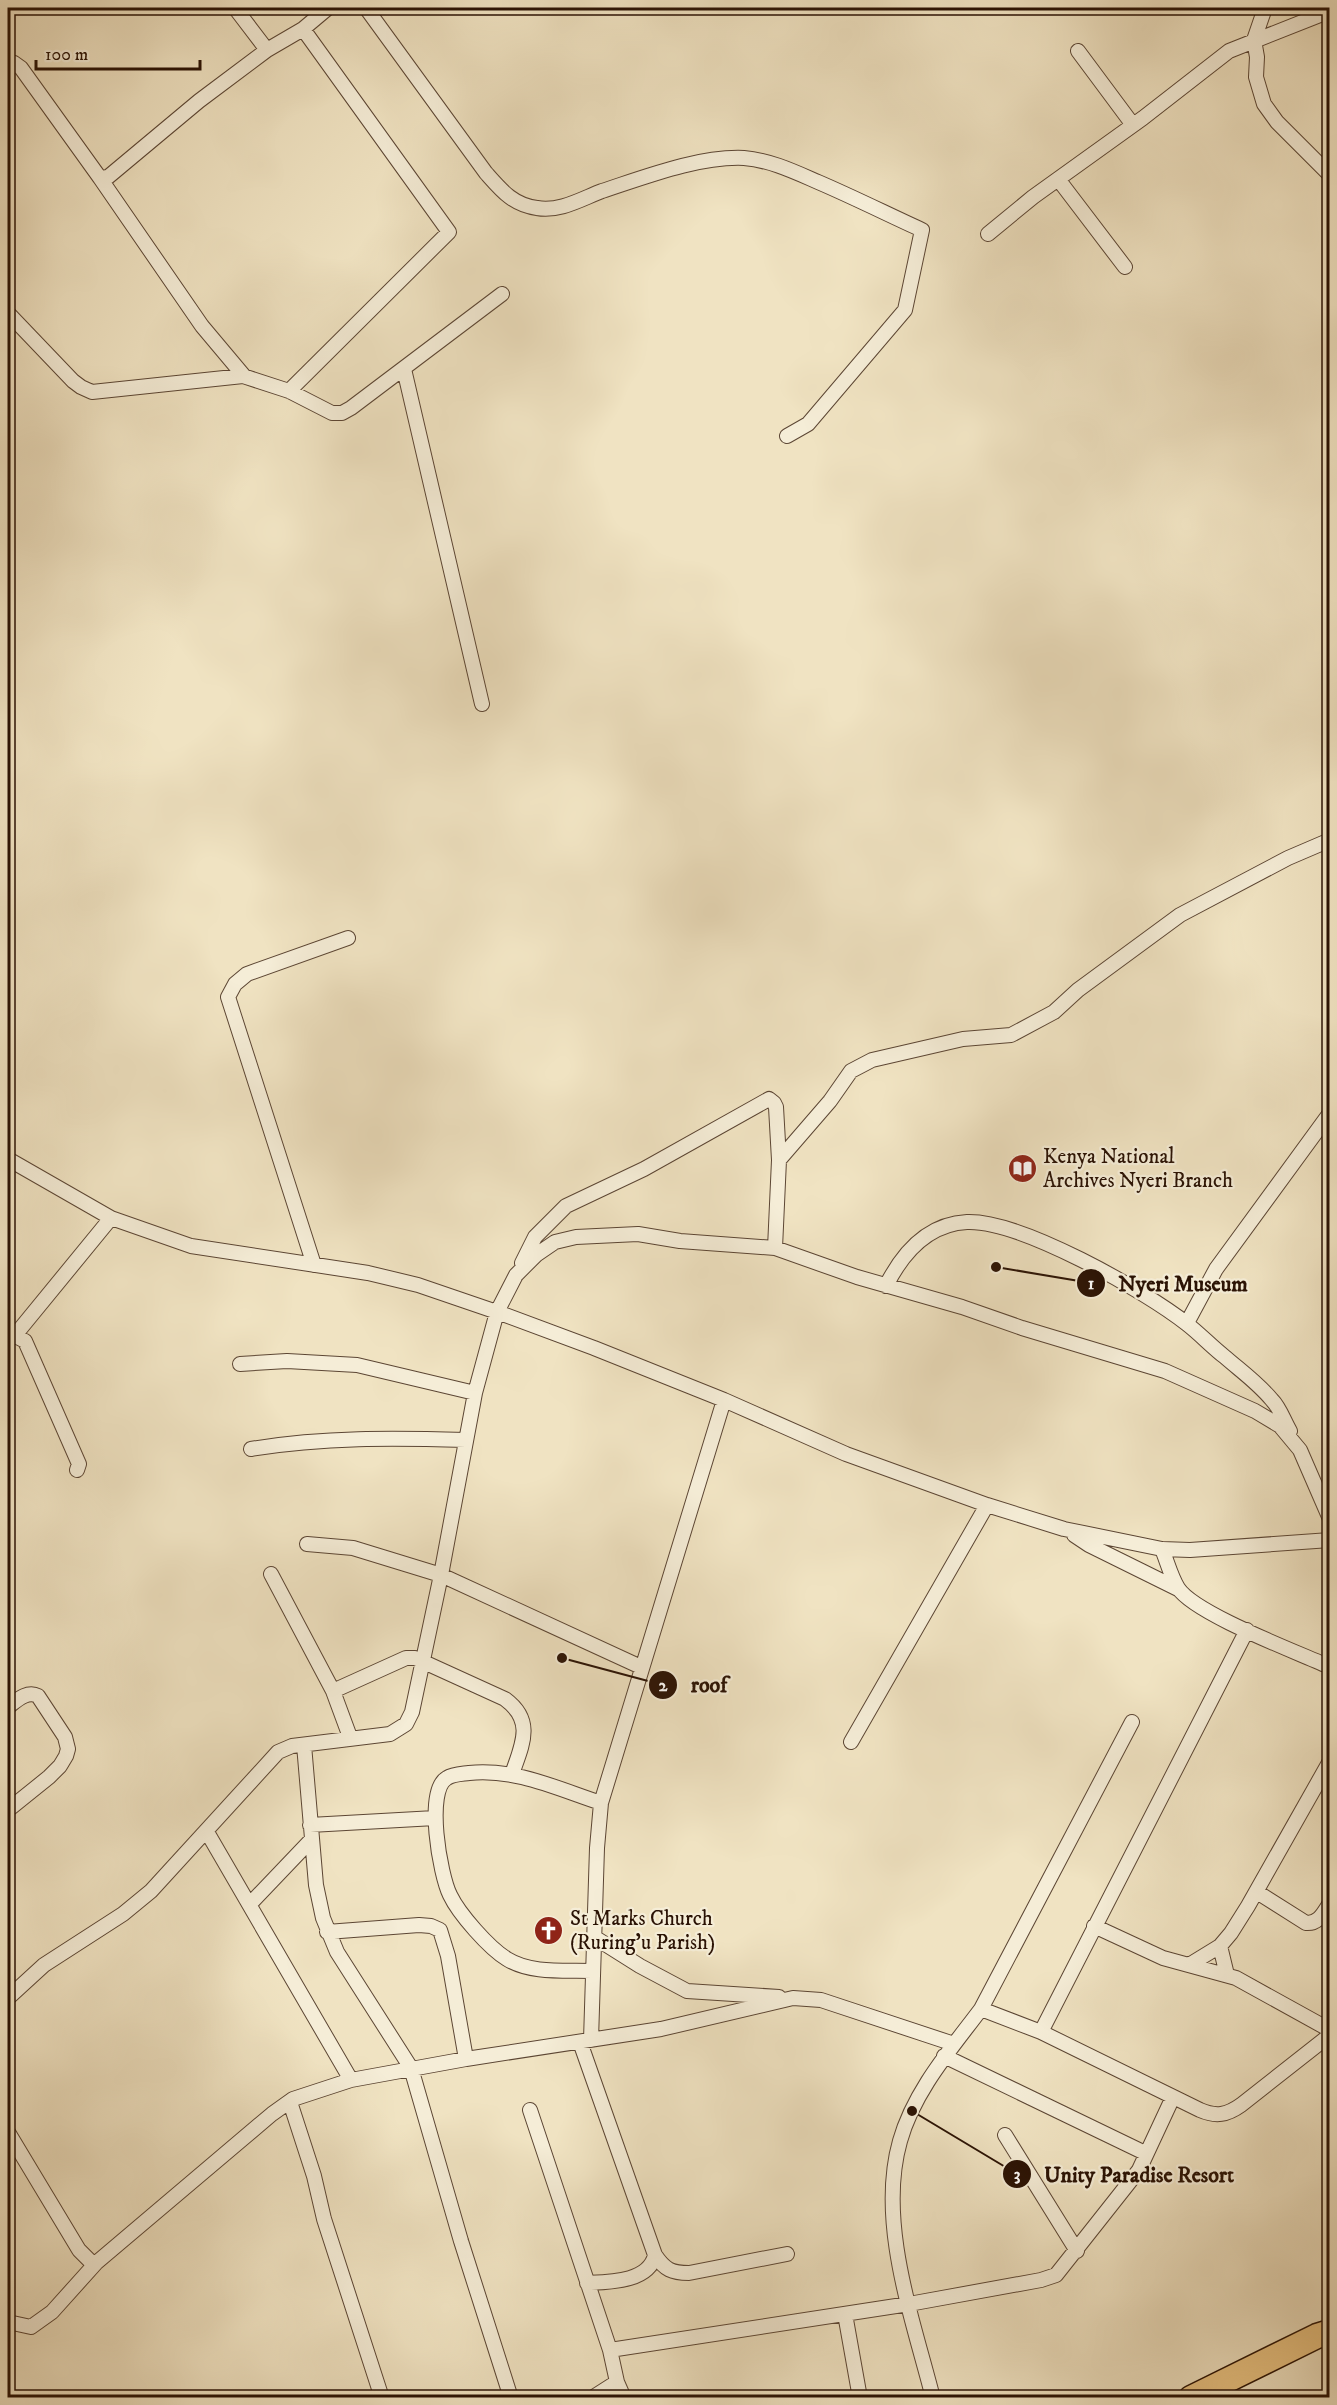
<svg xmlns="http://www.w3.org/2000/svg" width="1337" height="2405" viewBox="0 0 1337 2405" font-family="'IM FELL DW Pica',serif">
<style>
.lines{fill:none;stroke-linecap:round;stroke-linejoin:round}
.street-casing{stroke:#5c4634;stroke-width:16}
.highway-casing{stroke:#2a1204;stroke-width:27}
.street{stroke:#f5edd7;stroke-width:14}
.highway{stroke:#e8c281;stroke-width:24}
.labels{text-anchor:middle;stroke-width:4.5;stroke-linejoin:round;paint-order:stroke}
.poi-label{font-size:21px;fill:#2a1204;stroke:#f5edd7;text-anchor:start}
.leader{fill:none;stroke:#2a1204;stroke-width:2}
.callout-dot{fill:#2a1204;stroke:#f5edd7;stroke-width:2}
.mark-label{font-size:18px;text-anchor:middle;font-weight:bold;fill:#fff}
.callout-label{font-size:22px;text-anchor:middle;font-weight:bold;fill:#2a1204;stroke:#f5edd7;stroke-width:4.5;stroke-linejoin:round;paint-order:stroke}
</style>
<rect width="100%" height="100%" fill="#f0e3c2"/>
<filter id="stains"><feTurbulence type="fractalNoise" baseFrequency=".00333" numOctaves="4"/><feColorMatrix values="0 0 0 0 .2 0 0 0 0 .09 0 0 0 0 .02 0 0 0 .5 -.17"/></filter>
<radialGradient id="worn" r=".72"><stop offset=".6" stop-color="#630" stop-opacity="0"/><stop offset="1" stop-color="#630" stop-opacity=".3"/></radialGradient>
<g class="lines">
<defs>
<path id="street" d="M235,8L267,50
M366,8L486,173C501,190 513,205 537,208C560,212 581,199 602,191C645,177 699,156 744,158C770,160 795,172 818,182C853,197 887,214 922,230L905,310L808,424L787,436
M1265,8L1254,40L1257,57L1256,77L1264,104L1277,122L1330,175
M1078,51L1133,125
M8,62L14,63L21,68L100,178L108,177L199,101L267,50L303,29L328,8
M100,178L202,326L244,376
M1058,179L1125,267
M988,234L1033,197L1143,118L1229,51L1330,11
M8,313L73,381L81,387L92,392L243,376L289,391L332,413H342L351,408L502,294
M404,369L482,704
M289,391L449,232L303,29
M8,1159L111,1218L191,1246L368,1273L418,1285L497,1312L594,1348L724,1400L846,1454L987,1505L1064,1529L1162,1549L1190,1550L1330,1540
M775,1248L779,1160L830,1101L851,1071L872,1060L963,1039L1011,1035L1054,1012L1078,990L1180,915L1288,858L1330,840
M522,1263L535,1237L566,1206L644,1169L769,1099L774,1103L776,1107L779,1160
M314,1265L228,997L235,984L247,974L348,938
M886,1286C902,1254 927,1224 967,1222C1020,1220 1144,1290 1187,1324C1200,1334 1212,1347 1225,1357C1241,1371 1258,1383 1272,1400C1280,1408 1284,1421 1290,1431
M1187,1323L1216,1269L1330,1113
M8,1332L25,1341L79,1464L77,1470
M16,1334L111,1218
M240,1364L287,1361L357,1365L475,1393
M251,1449C323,1437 394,1438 466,1440
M1074,1535L1089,1545L1178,1589
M307,1544L353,1548L441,1575L641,1667
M1162,1549C1167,1561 1171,1577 1178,1588C1195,1614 1297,1652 1330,1667
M271,1574L333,1691L350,1737
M333,1691L406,1658H415L505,1699C535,1721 522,1745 512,1774
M8,1707C16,1701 27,1690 38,1696L65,1737L68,1749L66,1756L60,1766L49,1777L8,1810
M851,1742L987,1505
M304,1745L316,1885L323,1918L337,1952L411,2068L461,2241L511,2398
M310,1825L435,1818
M207,1832L351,2080
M1257,1892L1306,1923C1319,1924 1324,1912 1330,1903
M250,1904L312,1839
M1094,1926L1163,1958L1236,1978L1330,2030
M327,1932L419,1925L431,1926L440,1930L448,1956L466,2059
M594,1937L640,1966L687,1991L779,1997
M1220,1946L1227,1975
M1189,1965L1220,1946L1231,1933L1248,1906L1330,1761
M592,1971C565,1970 531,1974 507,1959C489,1948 459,1914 450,1895C440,1875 425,1790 447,1778C453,1774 462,1774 469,1773C515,1768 558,1789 601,1803
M8,1998L44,1965L123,1914L151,1891L278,1752L292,1746L390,1734L406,1724L412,1712L441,1575L475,1393L497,1312L516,1275L536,1255L555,1242L576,1237L638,1234L680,1241L775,1248L857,1277L962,1307L1022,1328L1165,1371L1255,1411L1280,1426L1300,1450L1330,1519
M981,2009L1132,1722
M1041,2032L1247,1630
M591,2040L597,1848L601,1803L724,1400
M580,2042L655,2255C665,2270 672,2273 689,2273L787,2254
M944,2056L1145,2153
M290,2102L314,2176L324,2219L382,2398
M530,2110L610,2350
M8,2132L79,2250L90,2261L96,2263
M1005,2135L1077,2251
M587,2283C610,2282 649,2282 655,2255
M845,2314L860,2398
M8,2322L31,2327L52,2312L96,2263L272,2114L293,2099L351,2080L466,2059L661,2029L793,1998L821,2000L954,2044
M592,2398L617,2382
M624,2398L617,2382L610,2350L909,2304L1041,2280L1056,2275L1139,2170L1173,2097
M933,2398C913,2319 877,2222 900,2141C914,2091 951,2049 981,2009L1041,2032L1200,2110C1216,2117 1227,2115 1241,2105L1330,2035"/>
<path id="highway" d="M1191,2398L1317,2336L1330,2332"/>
</defs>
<use href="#street" class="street-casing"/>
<use href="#highway" class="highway-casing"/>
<use href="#street" class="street"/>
<use href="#highway" class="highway"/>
</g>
<defs>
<symbol id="library-disc" viewBox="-11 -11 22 22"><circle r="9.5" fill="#8f2418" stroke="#f5edd7"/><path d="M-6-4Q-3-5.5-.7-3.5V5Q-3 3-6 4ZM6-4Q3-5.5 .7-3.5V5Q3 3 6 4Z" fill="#fff"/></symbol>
<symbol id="church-disc" viewBox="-11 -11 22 22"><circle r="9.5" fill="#8f2418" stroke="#f5edd7"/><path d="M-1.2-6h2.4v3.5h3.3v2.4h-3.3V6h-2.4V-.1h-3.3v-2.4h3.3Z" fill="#fff"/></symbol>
</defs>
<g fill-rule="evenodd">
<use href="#library-disc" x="1006" y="1152" width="33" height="33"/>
<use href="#church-disc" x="532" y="1914" width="33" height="33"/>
</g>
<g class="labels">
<g class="poi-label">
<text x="1043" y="1163">Kenya National<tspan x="1043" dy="24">Archives Nyeri Branch</tspan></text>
<text x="570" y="1925">St Marks Church<tspan x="570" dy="24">(Ruring'u Parish)</tspan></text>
</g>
</g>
<path class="leader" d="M996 1267L1091 1283M562 1658L663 1685M912 2111L1017 2174"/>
<g class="callout-dot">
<circle cx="996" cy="1267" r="6"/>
<circle cx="562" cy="1658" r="6"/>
<circle cx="912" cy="2111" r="6"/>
<circle cx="1091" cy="1283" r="15"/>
<circle cx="663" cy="1685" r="15"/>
<circle cx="1017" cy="2174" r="15"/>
</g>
<g class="mark-label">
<text x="1091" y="1289">1</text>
<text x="663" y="1691">2</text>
<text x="1017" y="2180">3</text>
</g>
<g class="callout-label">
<text x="1183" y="1291">Nyeri Museum</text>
<text x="709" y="1692">roof</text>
<text x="1139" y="2182">Unity Paradise Resort</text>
</g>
<rect width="1337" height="2405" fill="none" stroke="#f0e3c2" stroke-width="30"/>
<rect x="9" y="9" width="1319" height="2387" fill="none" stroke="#2a1204" stroke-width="3"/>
<rect x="15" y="15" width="1307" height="2375" fill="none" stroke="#2a1204" stroke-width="1.5"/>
<path d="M36 60v9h164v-9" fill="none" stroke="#2a1204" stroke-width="3"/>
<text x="45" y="60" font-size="18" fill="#2a1204" stroke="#f5edd7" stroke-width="4.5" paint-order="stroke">100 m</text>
<rect width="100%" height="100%" filter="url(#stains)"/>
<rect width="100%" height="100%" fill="url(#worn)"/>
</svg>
